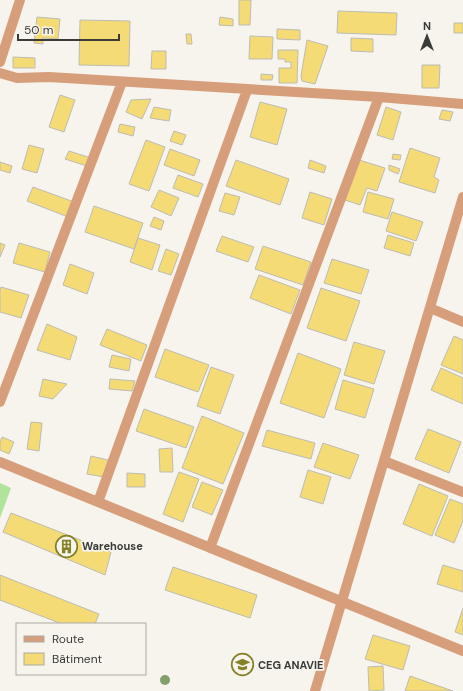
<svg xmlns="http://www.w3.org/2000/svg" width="463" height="691" viewBox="0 0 463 691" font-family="'DM Sans',sans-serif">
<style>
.green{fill:#b0e39c}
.building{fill:#f4db75;stroke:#bdbcb4}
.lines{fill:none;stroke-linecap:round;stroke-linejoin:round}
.minor{stroke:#d79e7b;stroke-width:10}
.tree{fill:#839f6b}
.labels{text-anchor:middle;stroke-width:3.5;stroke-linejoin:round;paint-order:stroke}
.poi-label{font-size:11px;font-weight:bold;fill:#3a3a37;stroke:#f6f4ec;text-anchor:start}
</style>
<rect width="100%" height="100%" fill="#f6f4ec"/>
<path class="green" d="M0,483L11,488L0,518Z"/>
<path class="building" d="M239,0H251L250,25H239Z
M338,11L397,13L396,35L337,33Z
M37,17L60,19L58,39L43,38V44L34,43Z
M220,17L233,19V26L219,25Z
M80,20L130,21L129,66L79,65Z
M454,23H463V33H454Z
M277,29L300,30V40L277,39Z
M186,34H191L192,44H187Z
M250,36L273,37L272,59H249Z
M351,38L373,39V52L351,51Z
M307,40L328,46L315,84L302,81L301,76Z
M278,50H298L297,83H279V68H291V62H285V59H278Z
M152,51H166V69H151Z
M13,57L35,58V68H13Z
M422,65H440L439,88H422Z
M261,74L273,75L272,80H261Z
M60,95L75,100L64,132L49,127Z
M151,99L142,119L126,112L131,100Z
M260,102L287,109L277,145L250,137Z
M154,107L171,110L169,121L150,118Z
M386,107L401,112L393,140L377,135Z
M442,110L453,112L450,121L439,119Z
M120,124L135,127L133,136L118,132Z
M174,131L186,135L182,145L170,141Z
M146,140L165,147L149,191L129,184Z
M29,145L44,149L37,173L22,169Z
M410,148L440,158L434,177L439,180L435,193L399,182Z
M170,149L200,160L194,176L164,165Z
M69,151L91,158L87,166L65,159Z
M393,154L401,155L400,160L392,159Z
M236,160L289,179L280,205L226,186Z
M310,160L326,166L324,173L308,168Z
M359,160L385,168L377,191L367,188L360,205L345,200Z
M0,162L12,166L10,173L0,170Z
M389,165L400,169L398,174L389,170Z
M178,175L203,184L198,197L173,188Z
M33,187L74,202L68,217L27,201Z
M159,190L179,198L171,216L151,207Z
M310,192L332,199L324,225L302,218Z
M368,192L394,199L388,219L363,212Z
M225,193L240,197L234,215L219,211Z
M94,206L143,223L134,249L85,232Z
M392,212L423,222L416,241L386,231Z
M154,217L164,221L161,230L150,226Z
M388,235L414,243L410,256L384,248Z
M222,236L254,247L248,262L216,251Z
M138,238L160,245L152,270L130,262Z
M0,243L5,245L0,257Z
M19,243L50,252L45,272L13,263Z
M263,246L311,262L303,285L255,269Z
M166,249L179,254L171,275L158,271Z
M332,259L369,270L361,294L324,283Z
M70,264L94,273L87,294L63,285Z
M259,275L300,290L291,314L250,298Z
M1,287L29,295L21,318L0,312V291Z
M321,288L360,301L346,341L307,328Z
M47,324L77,337L70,360L37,350Z
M107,329L147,345L141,361L100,345Z
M454,336L463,340V374L441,365Z
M354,342L385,351L374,384L344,375Z
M165,349L209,365L198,392L155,377Z
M298,353L341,369L324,418L280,403Z
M112,355L131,359L129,371L109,367Z
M211,367L234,375L220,414L197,406Z
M441,368L463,378V404L431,390Z
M43,379L67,384L53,399L39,396Z
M110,379L135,381L132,391L109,389Z
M343,380L374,389L365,418L335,409Z
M144,409L194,427L186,448L136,431Z
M202,416L244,433L223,484L182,468Z
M31,422L42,423L39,451L27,449Z
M428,429L461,442L449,473L415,459Z
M267,430L315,443L311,459L262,446Z
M2,437L14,442L9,454L0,450V442Z
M323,443L359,455L350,479L314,467Z
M172,448L173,472H160L159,449Z
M91,456L108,460L104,477L87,474Z
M308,470L331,477L323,504L300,497Z
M179,472L199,479L183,522L163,514Z
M127,473L145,474V487H127Z
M202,482L223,490L212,515L192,507Z
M419,484L448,496L432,536L403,524Z
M450,499L463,504V521L454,543L435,535Z
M11,513L111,552L105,575L3,532Z
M443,565L463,571V592L437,584Z
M173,567L257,595L250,618L165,590Z
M0,575L99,614L95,624H62L0,600Z
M463,608V635L455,632Z
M373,635L410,646L403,670L365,659Z
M383,666L384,690L369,691L368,667Z
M410,676L453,691H405Z"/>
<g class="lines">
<path class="minor" d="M0,62L20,0
M0,73L17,78L49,77L379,97L463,104
M430,308L463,322
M0,402L122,82
M384,461L463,492
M0,462L463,651
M98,502L247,90
M210,548L379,97
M315,691L463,197"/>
</g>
<circle class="tree" cx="165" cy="680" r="5"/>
<defs>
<symbol id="building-ring" viewBox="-11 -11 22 22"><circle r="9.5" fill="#f6f4ec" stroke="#868027" stroke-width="1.5"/><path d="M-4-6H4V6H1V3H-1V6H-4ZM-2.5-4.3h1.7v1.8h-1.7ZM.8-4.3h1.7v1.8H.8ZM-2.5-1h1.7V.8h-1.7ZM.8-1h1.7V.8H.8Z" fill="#868027"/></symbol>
<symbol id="school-ring" viewBox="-11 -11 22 22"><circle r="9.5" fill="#f6f4ec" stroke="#868027" stroke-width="1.5"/><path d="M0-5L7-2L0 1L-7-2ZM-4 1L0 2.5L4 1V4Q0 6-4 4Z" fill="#868027"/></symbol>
</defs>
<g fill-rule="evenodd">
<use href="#building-ring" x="54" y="534" width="25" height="25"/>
<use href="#school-ring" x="230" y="652" width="25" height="25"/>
</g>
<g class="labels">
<g class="poi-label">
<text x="82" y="550">Warehouse</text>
<text x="258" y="669">CEG ANAVIE</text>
</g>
</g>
<rect x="16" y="623" width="130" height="52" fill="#f6f4ec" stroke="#abaaa4"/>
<rect x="24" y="636" width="20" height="6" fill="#d79e7b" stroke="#abaaa4"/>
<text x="52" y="643" font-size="12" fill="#3a3a37">Route</text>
<rect x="24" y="653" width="20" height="12" fill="#f4db75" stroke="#abaaa4"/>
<text x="52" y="663" font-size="12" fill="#3a3a37">Bâtiment</text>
<g transform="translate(427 36)" stroke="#f6f4ec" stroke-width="3" paint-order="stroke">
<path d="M0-3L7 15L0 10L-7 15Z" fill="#3a3a37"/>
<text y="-6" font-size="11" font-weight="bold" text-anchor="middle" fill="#3a3a37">N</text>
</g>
<path d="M18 34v6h101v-6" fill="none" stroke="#3a3a37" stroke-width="2"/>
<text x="24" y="34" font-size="12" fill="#3a3a37" stroke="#f6f4ec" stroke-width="3" paint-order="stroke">50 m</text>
</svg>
